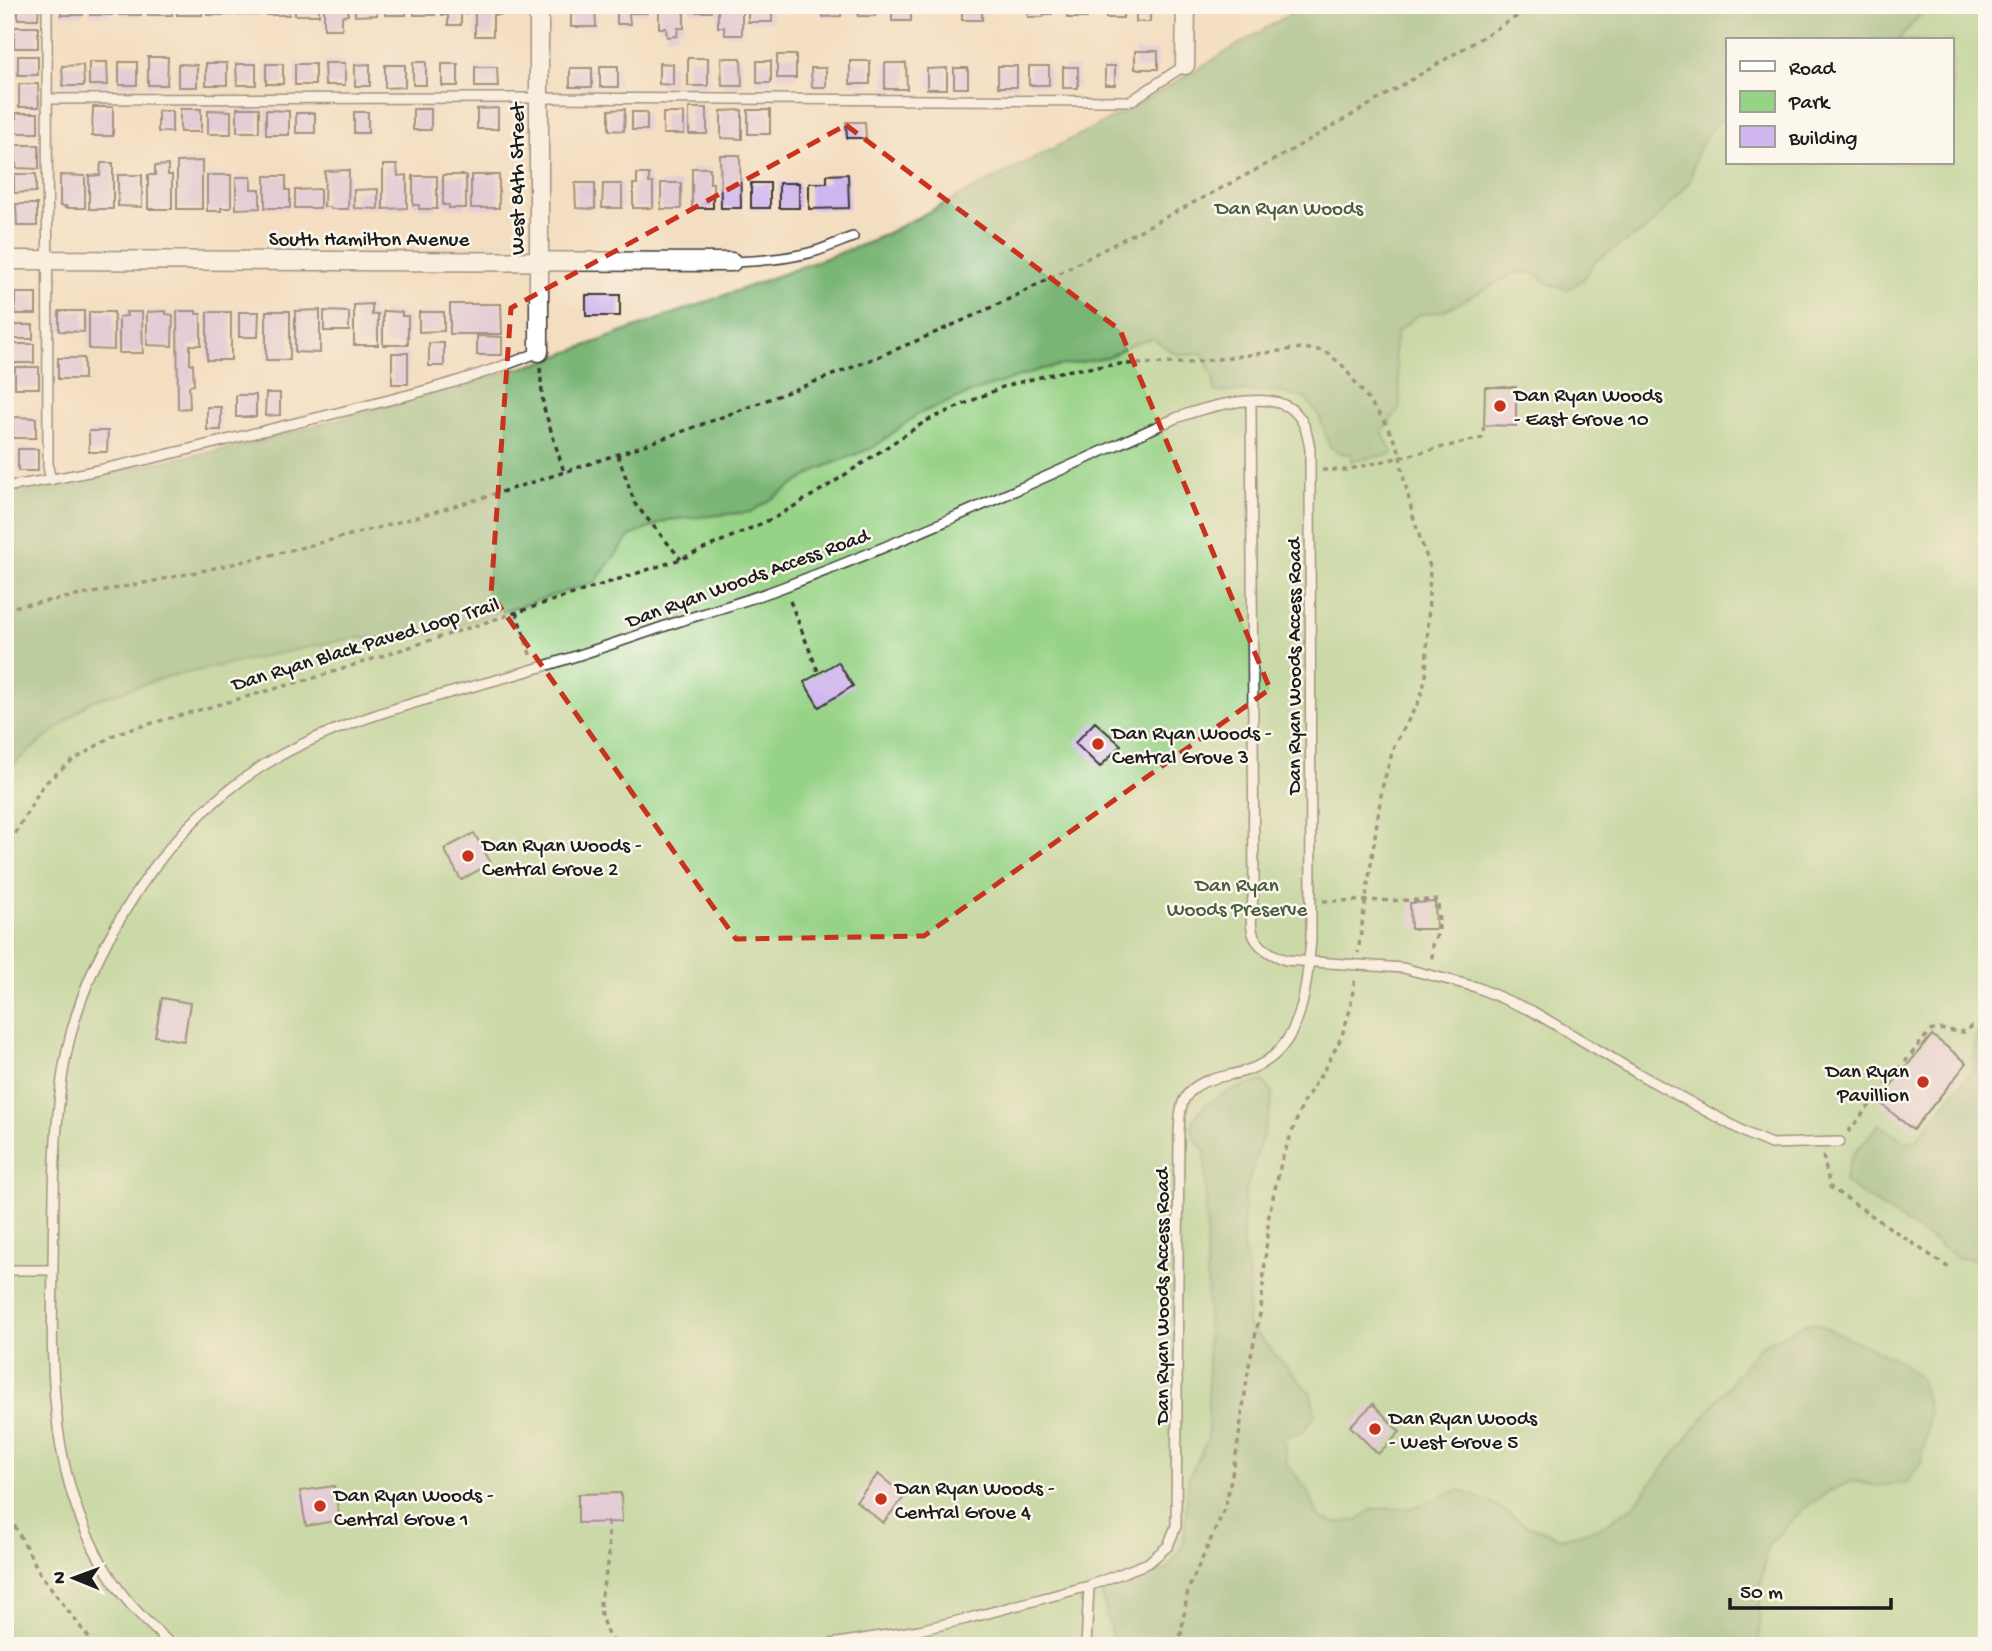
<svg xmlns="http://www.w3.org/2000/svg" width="1992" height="1651" viewBox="0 0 1992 1651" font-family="'Gochi Hand',sans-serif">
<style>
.green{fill:#97d387;stroke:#5a7852;stroke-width:2;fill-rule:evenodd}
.forest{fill:#79b574;stroke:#4a6848;stroke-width:2}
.building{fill:#d0b6ef}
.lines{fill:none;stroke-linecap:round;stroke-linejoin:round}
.service-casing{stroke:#3c3935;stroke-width:12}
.minor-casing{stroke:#3c3935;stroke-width:21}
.path{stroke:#3c3935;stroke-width:3.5;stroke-dasharray:5 5;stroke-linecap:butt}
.service{stroke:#fff;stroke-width:9}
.minor{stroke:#fff;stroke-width:18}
.marked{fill:none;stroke:#c8321e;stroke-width:5;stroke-dasharray:14 9;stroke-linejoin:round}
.poi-dot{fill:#c8321e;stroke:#fbf7ec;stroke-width:2.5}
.labels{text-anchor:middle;stroke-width:5;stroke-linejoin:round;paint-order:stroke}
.street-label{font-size:21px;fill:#1c1c1c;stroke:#fbf7ec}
.park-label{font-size:21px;fill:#475c41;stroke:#fbf7ec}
.poi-label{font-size:21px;fill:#1c1c1c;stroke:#fbf7ec;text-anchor:start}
</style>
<rect width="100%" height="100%" fill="#fbf7ec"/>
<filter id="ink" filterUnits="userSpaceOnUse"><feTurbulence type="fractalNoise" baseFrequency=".0143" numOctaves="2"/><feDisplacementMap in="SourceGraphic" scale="14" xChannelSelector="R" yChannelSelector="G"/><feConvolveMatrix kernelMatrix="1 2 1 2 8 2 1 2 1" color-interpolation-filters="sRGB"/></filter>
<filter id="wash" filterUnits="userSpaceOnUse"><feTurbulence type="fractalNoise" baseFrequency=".00686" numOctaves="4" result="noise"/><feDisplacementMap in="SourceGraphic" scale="28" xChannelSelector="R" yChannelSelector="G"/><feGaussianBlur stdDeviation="1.57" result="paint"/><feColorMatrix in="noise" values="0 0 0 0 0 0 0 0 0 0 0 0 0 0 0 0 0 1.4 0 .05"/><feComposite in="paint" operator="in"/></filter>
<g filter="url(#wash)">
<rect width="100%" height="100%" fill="#f4dec1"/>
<path class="green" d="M1305,5H1987V1646H5V492L246,445L539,363L870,242L1128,110ZM1728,40H1952V163H1728Z"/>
<path class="forest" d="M1305,5H1929L1898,40H1728V117L1715,124L1697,151L1690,181L1651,226L1595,261L1584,279L1568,289L1551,285L1532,272L1515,273L1444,311L1418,315L1397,332L1394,352L1400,385V408L1382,432L1393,454L1351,461V454L1340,453L1330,447L1319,416L1306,399L1273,391L1215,392L1213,378L1203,353C1177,358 1173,354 1153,338L1130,345L1109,357L1042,369L978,390L918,414L874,447L819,469L751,512L668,520L630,536L595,582L432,634L400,638H353L167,677L91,701L5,771V492L246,445L539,363L870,242L1128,110Z
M1987,1028V1266L1968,1258H1959L1844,1182L1851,1157L1879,1124L1906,1142L1916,1140L1975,1067C1977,1051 1969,1043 1980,1029Z
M1262,1081L1273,1092L1269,1114L1245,1194L1242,1241L1250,1281L1247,1324L1311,1393L1315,1416L1302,1433L1284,1436L1286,1463L1308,1491L1319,1517L1335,1523L1358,1520L1373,1509L1411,1508L1459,1490L1490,1502L1525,1524L1561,1538L1600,1528L1634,1505L1759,1347L1802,1325L1813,1322L1896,1359L1920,1379L1929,1411L1921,1463L1906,1483L1878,1486L1852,1481L1830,1491L1805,1507L1768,1545L1760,1586L1759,1636L1762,1646H1114L1101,1591L1168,1569L1183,1546L1189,1477L1208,1439V1330L1205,1152C1201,1147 1194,1140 1193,1134C1185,1103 1241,1086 1262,1081Z"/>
<g id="blocks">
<path class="building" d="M18,5H39L38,19H18Z
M61,5H83V15H61Z
M90,5H112V15H90Z
M119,5H141V15H119Z
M148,5H172V15H148Z
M177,5H202V15H177Z
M207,5H231V15H207Z
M236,5H260V15H237Z
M266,5H289V15H266Z
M295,5H319V15H295Z
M324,5H348V15L342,16V29H324Z
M355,5H377V15L355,16Z
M385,5H406V15H385Z
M414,5H435V15H414Z
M442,5H466V14H461V25H448V15H442Z
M475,5H500V15H493V36H475Z
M571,5H595L596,27H571Z
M617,5H647V13H629L630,24H617Z
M659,5H684V28H678L677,36L667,37L666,28H659Z
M691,5H711V12H691Z
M718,5H742V35H725L724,27H718Z
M748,5H772V22H748Z
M822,5H841V16L823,17Z
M858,5H875V16H858Z
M892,5H911V21H892Z
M962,5H982V20H962Z
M1028,5H1052V14H1044L1043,17H1028Z
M1067,5H1088L1087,18H1067Z
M1106,5H1123V18H1106Z
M1130,5H1150V22H1136V12L1130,11Z
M14,27H38V48H14Z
M1135,51H1158V69H1135Z
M777,55H796V78H777Z
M18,56H38V75H18Z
M148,57H168L167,85H148Z
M688,58H708V86H688Z
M721,58H741L742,86H722Z
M757,61H771V83H757Z
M850,61H870V84H850Z
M89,62H107L108,85H89Z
M119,62H137V85H119Z
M413,62H426V85H413Z
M206,63H227V85H206Z
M324,63H345V85H325Z
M659,63L673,64V85L659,84Z
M885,63H906L907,89H885Z
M178,64L197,65V87H178Z
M236,64H256V85H237Z
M266,64H283V84H266Z
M295,64H315V85H295Z
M370,64V86H355V65Z
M442,64H458V86H442Z
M83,65L84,86H63L62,66Z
M385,65H405V87L385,88Z
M600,66H618V87H600Z
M998,66H1017V87H998Z
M1029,66H1049V85H1029Z
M1105,66H1115V85H1105Z
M475,67H497L498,87H475Z
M1063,67H1078V88H1063Z
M570,68H592V87H570Z
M811,68H826V87H812Z
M947,68V89H927V69Z
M954,68H968V88H954Z
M19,84H38L39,107H19Z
M93,107H113V136H92Z
M237,108H259V132H237Z
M498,108V129H477V109Z
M689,108H707V134H689Z
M180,109H201V132H180Z
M413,109H431V130H413Z
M625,109L624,131L609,130V110Z
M208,110L231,111V134H208Z
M266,110L289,111V135H266Z
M742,110V139L721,138V111Z
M748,110H770V134H748Z
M158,111H172V132H158Z
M354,112H368V133H354Z
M632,112H647V130H632Z
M16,113H38V133H16Z
M296,113H315V133H296Z
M663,113H684V134H663Z
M846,122H865L866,138H847Z
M16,145H39V169L16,168Z
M720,155H740L741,208H721Z
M202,161V209H177V162Z
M101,163H113V209H89V176L100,175Z
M168,165V175H172V209H148V175H155V166Z
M383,165H397L398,176L407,175V208L383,209Z
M692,168H710V183H713V208H692Z
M349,170L348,209H331L330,207H324L325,171Z
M14,174H36V192L14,193Z
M637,174H649V183H653V208H633V184H637Z
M848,174L849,208L809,209V183H827V175Z
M60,175L85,176V208H65L66,206H60Z
M118,175H142V207L118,206Z
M207,175H231V208H221V211H207Z
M443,175H466V208H449V205H443Z
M471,175H499V208H471Z
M265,176H286V190H290V208H265Z
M413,176H437V209H419V205H413Z
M236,177H251V189H260V208L236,209Z
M575,183H595V209L576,208Z
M661,183H681V209H661Z
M751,183H770V208H751Z
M779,183H799V208H779Z
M603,184H622V208H602Z
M320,189V208H295V190Z
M378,189V209L354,208V190Z
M16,204H37V226H17Z
M15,293H36V314H15Z
M586,295H620V316H586Z
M372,304V315L378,314V345H354V305Z
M450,304H501L502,334H450Z
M320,310V353L295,352V311Z
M59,311H84V332L59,331Z
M166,311V314L173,315L172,346L147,345V312Z
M177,311H196V314H201V345H190V364H193L194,385L189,386L190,408L178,409Z
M266,311H290V360H266Z
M324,311L349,312V331H324Z
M383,311L402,312V316H408V345H383Z
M89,312H114V350L89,349Z
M126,312H142L143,353H119V317L127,316Z
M207,312H231V360H207Z
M239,312H259L258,337H239Z
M419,312H444V331L419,332Z
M14,325H33V339H14Z
M477,336L502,337V355H477Z
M429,343H444V366H429Z
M12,344H34V363H12Z
M392,353H408V384H392Z
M58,358H84V379H58Z
M15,367H39V388H15Z
M1485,387H1516V426L1484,425Z
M266,393H280V415L265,416Z
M236,395H256V417H236Z
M207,407H221V430H207Z
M13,417L36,418V438H13Z
M89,431H108L107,452H89Z
M18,449H38V471H18Z
M838,662L853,686L819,707L804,682Z
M1095,722L1121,745L1100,767L1075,743Z
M474,833L491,863L461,880L444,849Z
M1435,902L1436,929H1411L1410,903Z
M162,998L190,1003L184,1041L155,1036Z
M1932,1035L1967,1063L1913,1130L1878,1101Z
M1373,1404L1400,1432L1378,1454L1350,1426Z
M878,1474L905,1496L883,1523L856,1501Z
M334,1486L340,1520L306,1526L300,1491Z
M621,1493L622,1522L578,1523V1494Z"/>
</g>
</g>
<g filter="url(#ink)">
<use href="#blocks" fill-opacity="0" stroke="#3c3935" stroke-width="2"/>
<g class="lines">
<defs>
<path id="service" d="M47,5L48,467L51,480
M47,99L539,98L1131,101L1185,65
M732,262C760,261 789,259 816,251C829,247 841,241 853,237
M1251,402L1254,886C1251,924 1242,944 1286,960L1403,968L1476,987L1532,1011L1637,1073L1748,1134L1771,1144L1840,1142
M5,487C100,473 194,448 287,425C373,404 457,386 539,352
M5,1270H53
M173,1646C151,1626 129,1606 113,1581C49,1486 51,1377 53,1267C54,1205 53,1141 62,1079C70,1021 92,964 123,914C162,848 214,792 281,755C353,716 436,697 514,675C571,659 627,639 683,620C718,609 753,599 786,586C919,536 1047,476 1176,418C1202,408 1263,391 1288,407C1304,416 1307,432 1310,449L1311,941C1307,976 1305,1020 1281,1048C1272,1059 1258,1067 1245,1071C1223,1078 1196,1077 1184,1100C1179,1110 1180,1121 1179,1132L1176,1526L1168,1546L1148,1563L1089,1586L1086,1646
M819,1646L919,1630L966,1619L1089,1586"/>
<path id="minor" d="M1185,65L1186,5
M5,260L732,262
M539,352V5"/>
</defs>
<use href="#service" class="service-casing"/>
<use href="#minor" class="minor-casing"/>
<path class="path" d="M540,368L543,405L564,472
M618,455L635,504L681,559
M1322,470H1346L1482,438L1484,425
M790,601L819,674
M5,608C263,567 516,496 759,403C837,374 915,343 990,308C1033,288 1074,265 1116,243C1182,208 1250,175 1314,137C1389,94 1462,49 1536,5
M516,612L531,657
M5,851L43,785L69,763L117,733L317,677L681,559L776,517L831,484L926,421L1005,386L1064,371L1121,364L1188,363L1302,348L1325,351L1343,366L1385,422L1399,450L1403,475L1414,520L1430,567L1426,677L1420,699L1394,746L1382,788L1358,953
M1323,901L1438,900L1439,931L1432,945V962
M1848,1132L1930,1031L1937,1029L1964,1032L1972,1026L1987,1023
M1823,1156L1830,1187L1952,1270
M5,1232L10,1257
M5,1294L7,1282
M5,1508L41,1575L95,1646
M608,1522L609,1559L600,1600L601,1616L607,1633L617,1646
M1179,1646L1188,1590L1225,1508L1237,1450L1249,1365L1261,1309L1269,1214L1282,1159L1303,1103L1324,1070L1341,1038L1350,1010L1355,977"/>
<use href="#service" class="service"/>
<use href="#minor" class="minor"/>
</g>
</g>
<path d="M0 0H1992V1651H0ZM846,125L1120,330L1270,689L924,936L736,939L491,594L511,308Z" fill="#f4dec1" fill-opacity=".55" fill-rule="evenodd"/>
<path class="marked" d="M846,125L1120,330L1270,689L924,936L736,939L491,594L511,308Z"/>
<g class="poi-dot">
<circle cx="1500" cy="406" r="7"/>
<circle cx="1098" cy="744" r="7"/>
<circle cx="468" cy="856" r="7"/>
<circle cx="1923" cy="1082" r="7"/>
<circle cx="1375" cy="1429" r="7"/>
<circle cx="881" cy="1499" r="7"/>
<circle cx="320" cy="1506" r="7"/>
</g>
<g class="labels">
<g class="street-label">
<text transform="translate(516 179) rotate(-90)" y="7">West 84th Street</text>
<text x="369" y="245">South Hamilton Avenue</text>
<text transform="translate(747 577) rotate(-20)" y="7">Dan Ryan Woods Access Road</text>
<text transform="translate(365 643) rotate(-17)" y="7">Dan Ryan Black Paved Loop Trail</text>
<text transform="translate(1293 666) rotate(-90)" y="7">Dan Ryan Woods Access Road</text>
<text transform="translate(1161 1296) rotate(-90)" y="7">Dan Ryan Woods Access Road</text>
</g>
<g class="park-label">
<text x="1289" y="214">Dan Ryan Woods</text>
<text x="1237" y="891">Dan Ryan<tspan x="1237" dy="24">Woods Preserve</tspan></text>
</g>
<g class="poi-label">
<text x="1514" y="401">Dan Ryan Woods<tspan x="1514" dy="24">- East Grove 10</tspan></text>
<text x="1112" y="739">Dan Ryan Woods -<tspan x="1112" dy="24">Central Grove 3</tspan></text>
<text x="482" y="851">Dan Ryan Woods -<tspan x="482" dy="24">Central Grove 2</tspan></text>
<text x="1909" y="1077" text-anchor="end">Dan Ryan<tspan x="1909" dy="24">Pavillion</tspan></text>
<text x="1389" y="1424">Dan Ryan Woods<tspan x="1389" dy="24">- West Grove 5</tspan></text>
<text x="895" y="1494">Dan Ryan Woods -<tspan x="895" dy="24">Central Grove 4</tspan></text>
<text x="334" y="1501">Dan Ryan Woods -<tspan x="334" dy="24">Central Grove 1</tspan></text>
</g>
</g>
<rect width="1992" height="1651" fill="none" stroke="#fbf7ec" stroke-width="28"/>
<rect x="1726" y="38" width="228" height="126" fill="#fbf7ec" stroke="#a29f99" stroke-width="2"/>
<rect x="1740" y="61" width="35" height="10" fill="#ffffff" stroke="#a29f99" stroke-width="2"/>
<text x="1789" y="74" font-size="21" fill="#1c1c1c">Road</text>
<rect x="1740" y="91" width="35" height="21" fill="#97d387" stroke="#a29f99" stroke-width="2"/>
<text x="1789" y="108" font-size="21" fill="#1c1c1c">Park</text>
<rect x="1740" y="126" width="35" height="21" fill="#d0b6ef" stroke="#a29f99" stroke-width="2"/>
<text x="1789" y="144" font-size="21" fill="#1c1c1c">Building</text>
<g transform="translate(74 1578) rotate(271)" stroke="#fbf7ec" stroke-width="5" paint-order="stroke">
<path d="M0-5L12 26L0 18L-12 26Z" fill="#1c1c1c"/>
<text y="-10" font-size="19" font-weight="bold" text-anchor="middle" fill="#1c1c1c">N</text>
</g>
<path d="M1730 1598v10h161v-10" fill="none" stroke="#1c1c1c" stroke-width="3.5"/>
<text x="1740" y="1598" font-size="21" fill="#1c1c1c" stroke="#fbf7ec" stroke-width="5" paint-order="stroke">50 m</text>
</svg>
